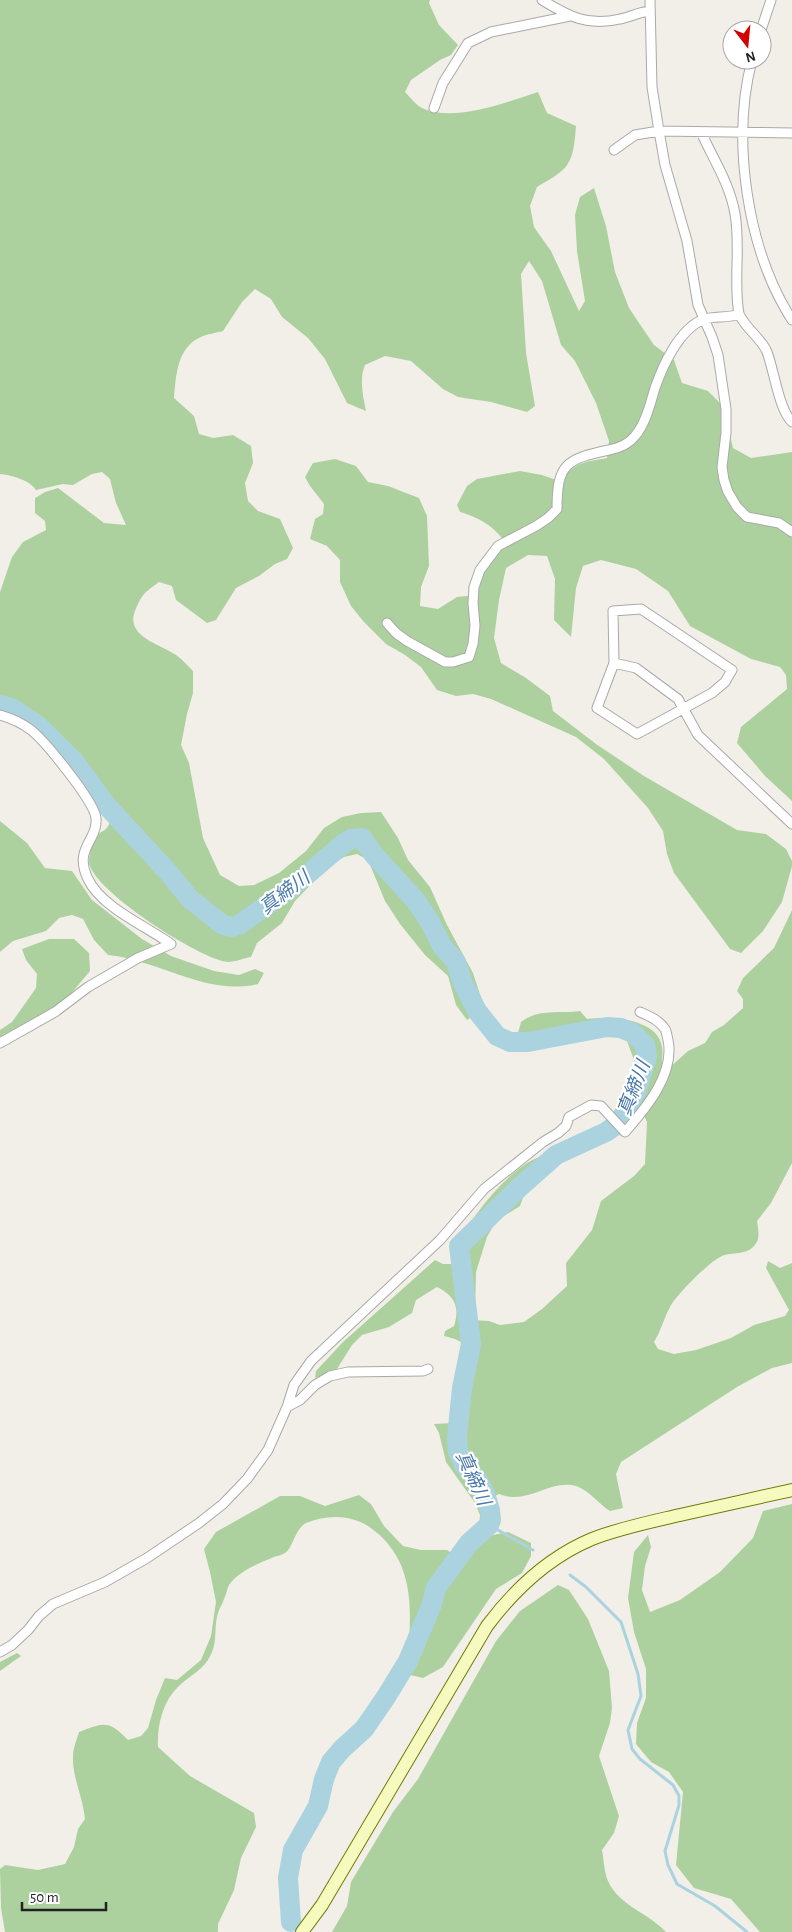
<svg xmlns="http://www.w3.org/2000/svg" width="792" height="1932" viewBox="0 0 792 1932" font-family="'Alegreya Sans','Noto Sans JP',sans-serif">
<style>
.forest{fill:#add19e}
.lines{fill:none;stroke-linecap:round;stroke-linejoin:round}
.stream{stroke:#aad3df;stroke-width:3}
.river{stroke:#aad3df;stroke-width:20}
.street-casing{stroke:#a9a9a9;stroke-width:11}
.secondary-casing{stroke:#707d05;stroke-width:14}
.street{stroke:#fff;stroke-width:9}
.secondary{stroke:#f7fabf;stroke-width:12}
.labels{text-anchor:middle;stroke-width:4.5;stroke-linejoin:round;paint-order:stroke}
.water-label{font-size:19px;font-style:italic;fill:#4a7aab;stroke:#fff}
</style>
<rect width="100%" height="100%" fill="#f2efe9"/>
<path class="forest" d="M0,0H430L429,3L439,25L458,45L451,55L440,60L411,80L405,92C410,97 416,105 422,108C454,123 507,102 538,92L547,113L576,126C573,165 570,168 537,187L530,206L534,227L551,251L579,311L585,301L577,251L575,215L580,197L594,188L606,226L615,272L629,308L654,345L674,360L682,383L708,391L723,406L733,448L751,458L792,452V801L765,776L737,743L741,727L787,689L786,675L780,667L751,659L690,626L668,591L636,569L601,560L583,566L576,588L571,637L554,620L555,579L547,556L528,555L506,568L499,600L494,638L501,663L526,678L550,696L553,711L596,744L644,776L737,830L766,834L786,849L792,861V866L782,902L763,931L741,953L730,949L674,873L667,854L663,831L648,808L604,759L576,737L491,699L473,694L456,696L437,690L421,667L405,655L386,644L364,622L351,606L340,582V560L327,546L310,539L315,519L323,514L324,504L310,486L305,477L313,463L335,459L356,466L368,482L388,486L419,498L427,516L429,566L421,587L420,606L438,609L457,597L477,595L486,566L499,552L502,538C489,523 479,518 460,512L457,505L467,486L477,479L520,471L542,475L562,482C572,462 586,462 607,458L609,441L596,403L575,361L561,345L542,281L529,261L521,274L526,353L535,406L527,412L491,402L458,397L443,389L411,361L385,356L365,365C359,379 363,396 366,411L347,403L325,359L308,338L282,317L271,299L255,289L242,302L223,331C216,333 207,334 201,337C177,347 176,376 174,398L194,416L199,434L213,438L233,435L251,446L253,463L245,483L248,501L258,511L280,519L293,548L287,559L275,564L259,576L236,588L216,620L207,623L176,600L172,586L159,582C144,593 142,594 135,611C125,636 160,644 176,655C182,659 188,666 193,671V693L187,714L181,745L189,763L203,838L220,875L239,886L254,885L279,873L306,851L324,828L342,817L361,813L381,812L398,838L408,860L430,887L447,925L473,973L484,1007L467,1020L456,1005L448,976L425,955L400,924L385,901L368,860L357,854L344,857L327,868L295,901L282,923L257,943L251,957C244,958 235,962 228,962C202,961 88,888 89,861C89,854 93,841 97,836C103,829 106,832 110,822C99,797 76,777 61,754C54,744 48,730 40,721C31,712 13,701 0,699V592L12,557L23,542L46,530L45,521L35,513V498L45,492L58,488L104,523L126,525L116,503L110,479L102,472L92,474L73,485L63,484L36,490C30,480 11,475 0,474Z
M0,821L27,843L45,868L72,871L92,900L142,939L171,956L214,971L239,975L255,969L264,973L258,984C205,996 159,960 108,955L94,940L83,919L72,915L59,918L46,931L13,941L0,952Z
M792,910V1163L771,1203L757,1221C758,1229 761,1239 754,1246C747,1255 732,1252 722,1256C710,1261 676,1295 670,1307C664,1318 661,1331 654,1342L658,1349L674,1354L696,1350L731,1338L754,1325L785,1316L789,1310L766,1268L768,1261L780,1268L792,1263V1363L772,1368L737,1387L621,1462L616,1474L623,1508L610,1511C597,1503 587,1487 571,1485C545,1482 527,1505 499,1494L487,1500C488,1512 488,1521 479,1528L480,1515L475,1503L446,1462L439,1433L434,1424L453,1423L466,1391L467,1345L455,1339L444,1336L445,1331L454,1326C460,1307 455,1296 437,1287L416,1300L412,1313L389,1327L362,1335L352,1345L337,1369L315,1378L316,1371L343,1342L435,1260L443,1264H452C453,1258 454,1251 457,1245C470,1218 514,1161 544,1156L549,1166L525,1192L520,1206L496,1221L487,1237L476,1272L475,1315L472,1320L489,1321L500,1325L524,1322L542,1309L567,1286L566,1263L592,1230L601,1201L634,1176L645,1164L647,1122L639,1105L626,1104L634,1060L627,1041L608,1034H560L520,1038L518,1033L521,1022C539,1008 559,1014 580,1011L587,1019C610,1016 658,1018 662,1047C663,1052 662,1058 662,1063L669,1068L688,1051L705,1043L712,1032L724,1025L743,1008V999L737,991L743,978L774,948Z
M49,939H74L89,953L90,971L69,996L50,1009L0,1037V1030L12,1022L36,988L37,974L26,960L22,949Z
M359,1495L371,1504L384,1526L403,1546L421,1550H447L462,1560L483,1537L508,1532L531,1543V1556L522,1573L496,1589L443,1667L423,1678L406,1674C411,1619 420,1561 368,1526C349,1514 326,1515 306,1523C295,1529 293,1548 285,1553C282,1555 277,1556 274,1557C259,1563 239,1571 229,1585C227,1589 226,1595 224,1599C223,1604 219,1608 218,1613C213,1630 219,1643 208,1660C200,1672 186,1678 177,1688C162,1703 157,1727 158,1747L190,1776L254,1813L256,1827L241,1858L234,1890L218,1924V1932H5L1,1908L0,1869L5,1865L38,1870L65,1864L74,1847L78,1829L85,1819C83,1797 72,1777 73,1756C73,1748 77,1739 79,1732C104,1722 109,1720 128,1740L141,1736L148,1728L156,1700L165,1678L177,1680L201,1660L211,1636L216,1602L210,1572L204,1549L216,1532L280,1496H300L325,1506Z
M792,1504V1932H760L731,1899L694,1888L676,1865L683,1792L669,1772L651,1762L636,1744L637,1723L646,1698V1669L634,1632L628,1598L634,1552L648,1535L651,1547L645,1566L642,1590L650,1612L680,1600L720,1572L753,1538L763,1511Z
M558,1585L569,1590L588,1619L609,1671L612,1708L610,1723L599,1756L619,1816L614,1833L602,1850C604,1860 604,1872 608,1881C619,1906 649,1913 666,1932H332L347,1906L351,1882L393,1812L418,1779L496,1641L520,1611Z
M17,1653L21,1656L0,1671V1662Z"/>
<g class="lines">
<path class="stream" d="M489,1525L533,1550
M570,1575L586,1587L621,1622L638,1674L641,1696L628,1730L632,1749L640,1759L673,1785L679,1796V1805L665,1851L668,1865L677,1884L715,1906L747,1932"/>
<path class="river" d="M0,705L11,708L36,724L74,761L106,805L168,872L190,899L223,925L232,927L240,924L295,885L343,844L351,839L362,838L374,855L416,901L430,922L442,946L456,962L462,981L477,1011L497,1036L510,1042H528L607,1027L621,1028L633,1033L645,1045L647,1057L636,1091L619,1123L606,1132L556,1155L521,1186L459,1246L471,1344L462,1388L457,1437L458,1452L464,1465L477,1479L485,1494L490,1510L491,1520L489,1525L469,1543L436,1588L432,1604L408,1661L386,1697L364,1729L342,1749L331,1762L324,1779L318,1806L293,1850L288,1878L291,1922"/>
<defs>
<path id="street" d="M542,0C568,16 588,27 620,19C630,17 639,12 650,11
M650,0L652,87L659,131L665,165L687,241L698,305L712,337L718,355L726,409V433L722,467L724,480L728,492L737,507L747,517L779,523L792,532
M761,30L771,0
M752,60C731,140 747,250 792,320
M434,108L443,83L468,43L491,32L570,16
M701,132C713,159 730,184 735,214C741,248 733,281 739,314
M614,150L635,135L659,131L792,133
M641,609L732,670L725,682L712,693L637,734L597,708L614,663L613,611Z
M387,623L396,633L407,641L445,662H453L469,657L473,644L475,626L473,603L474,587L480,570L498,546L536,526L548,518L557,509C557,464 566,459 609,450C619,448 628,445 635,436C646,423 650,404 655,388C663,365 679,330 702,320C714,315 727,319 739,314C746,329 762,339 767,352C774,370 779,410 792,422
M614,663L636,668L678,699L698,735L792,824
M0,715C11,718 22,723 31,730C45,741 94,801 96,818C98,841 73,848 88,879C101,907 146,926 171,944
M0,1043L55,1012L88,987L138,958L171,944
M287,1407L300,1400L315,1385L330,1376L348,1372L423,1371L428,1369
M0,1652L12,1645L28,1630L39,1616L53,1604L105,1582L147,1558L199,1523L223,1504L247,1479L268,1450L287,1407L294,1385L311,1361L440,1240L484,1189L543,1142L558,1133L566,1126L569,1117L591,1105L601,1106L625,1132C646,1108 675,1074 668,1040C667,1037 667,1032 665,1029C659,1020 649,1016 640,1012"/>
<path id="secondary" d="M302,1932L322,1905L487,1626C514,1590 549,1557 592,1539C620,1528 650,1522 680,1515C717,1507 755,1498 792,1490"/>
</defs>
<use href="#street" class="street-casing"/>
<use href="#secondary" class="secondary-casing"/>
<use href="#street" class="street"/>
<use href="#secondary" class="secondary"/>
</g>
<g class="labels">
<g class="water-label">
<text transform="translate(284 892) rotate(-37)" y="7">真締川</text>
<text transform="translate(633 1088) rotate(-69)" y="7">真締川</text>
<text transform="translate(474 1478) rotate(66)" y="7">真締川</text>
</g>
</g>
<g transform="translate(747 45) rotate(164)"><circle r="24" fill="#ffffff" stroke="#a7a7a7"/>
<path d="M0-4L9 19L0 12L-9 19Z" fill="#d40000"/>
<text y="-8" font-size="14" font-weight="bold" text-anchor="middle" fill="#222222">N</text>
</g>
<path d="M22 1902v8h84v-8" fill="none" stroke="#222222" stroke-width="2.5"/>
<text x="30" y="1902" font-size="15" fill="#222222" stroke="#ffffff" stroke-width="4" paint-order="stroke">50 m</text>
</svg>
